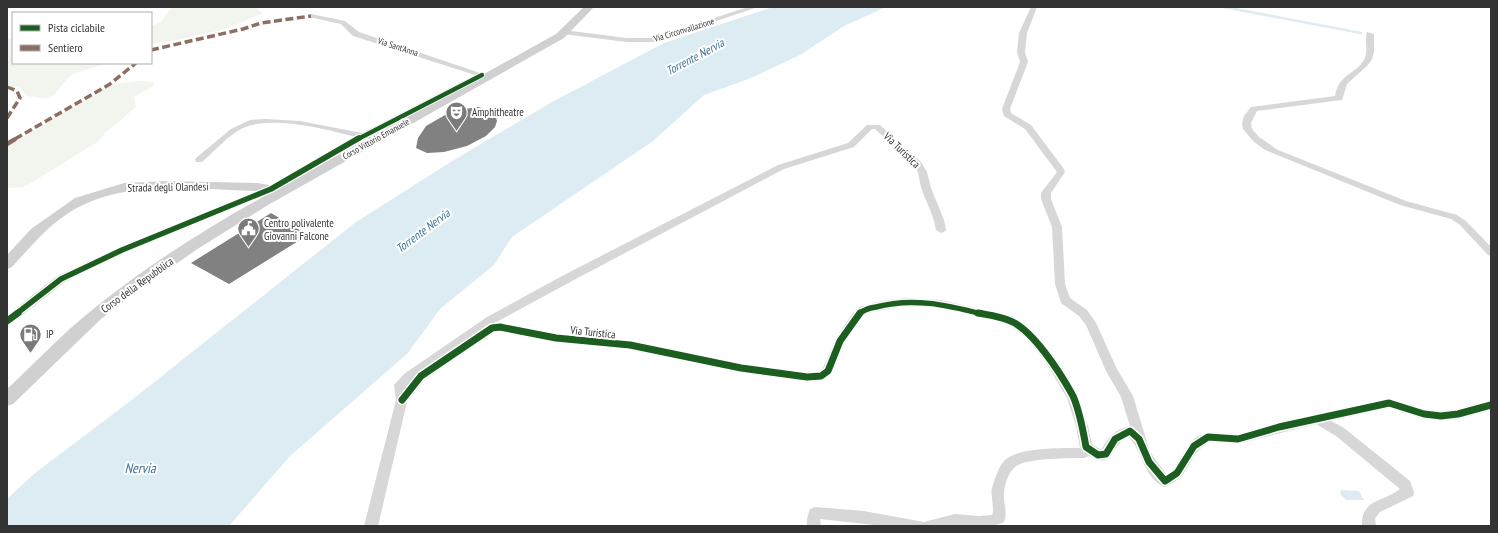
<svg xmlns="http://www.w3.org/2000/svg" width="1498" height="533" viewBox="0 0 1498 533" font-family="'PT Sans Narrow',sans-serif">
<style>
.green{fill:#f1f5ed}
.water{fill:#ddebf3}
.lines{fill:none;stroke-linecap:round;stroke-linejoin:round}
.stream{stroke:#ddebf3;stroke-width:2.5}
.building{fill:#818181}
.minor{fill:#d7d7d7;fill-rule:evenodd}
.secondary{fill:#d0d0d0;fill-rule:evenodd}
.quiet-far1{stroke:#8d6e63;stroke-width:3.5;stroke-dasharray:8 3.5;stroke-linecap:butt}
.quiet{stroke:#8d6e63;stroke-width:4.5;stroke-dasharray:10 4.5;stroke-linecap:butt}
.cycleway-far2-casing{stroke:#fff;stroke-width:6}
.cycleway-far1-casing{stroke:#fff;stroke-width:8}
.cycleway-casing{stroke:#fff;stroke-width:10}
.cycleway-far2{stroke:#1b5e20;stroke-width:4.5}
.cycleway-far1{stroke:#1b5e20;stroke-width:5.5}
.cycleway{stroke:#1b5e20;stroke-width:7}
.labels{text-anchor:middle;stroke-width:4;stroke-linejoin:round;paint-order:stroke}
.far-street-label{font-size:9px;fill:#333;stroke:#fff}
.poi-label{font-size:11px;fill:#333;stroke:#fff;text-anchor:start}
.street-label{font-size:11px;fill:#333;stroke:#fff}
.water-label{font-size:12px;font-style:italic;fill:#3f7597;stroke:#fff}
.near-water-label{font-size:14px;font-style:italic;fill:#3f7597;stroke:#fff}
</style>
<rect width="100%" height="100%" fill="#fff"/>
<path class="green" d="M172,7H257V9L263,13L226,29L172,41L151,43V26L161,22Z
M7,38H13V63H107L73,74C58,84 59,102 36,97C33,96 29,97 26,96C23,93 22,88 18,86L7,89Z
M141,81L153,82L155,85L134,97L136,107L105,133L99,141L31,183L23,187L7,188V147L113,84Z"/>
<path class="water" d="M773,7H886L844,26L800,55L751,78L704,95L653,141L512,237L494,265L440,309L408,353L290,456L229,526H7V499L35,473L133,399L356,222L454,160L552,102L664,43Z
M1341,490L1359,491L1364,500H1346L1340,494Z"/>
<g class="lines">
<path class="stream" d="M1224,7L1361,33"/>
</g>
<path class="building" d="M478,107L485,109L495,114L497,121L495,127L486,136L467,146L444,152L427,153L416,148L418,138L426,126L452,111Z
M271,213L308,235L229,284L191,263Z"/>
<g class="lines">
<path class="minor" d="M748,7H758L654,42H627L563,34L559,32L563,30L627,38H653Z
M1031,7H1037L1027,33L1025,52L1028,62L1010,109L1011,113L1031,125L1064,169L1065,172L1051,193V199L1062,227L1065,284L1070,298L1087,310L1096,323L1117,369L1133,396L1150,452L1167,475L1173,470L1190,443L1196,437L1208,432L1238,434L1279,422L1389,398L1424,409L1441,411L1458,409L1491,400V410L1458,419L1441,421L1424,419L1389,408L1331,421L1344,428L1410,481L1414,492L1413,496L1380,512L1375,518L1376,526H1362C1360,499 1386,501 1400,489L1336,436L1316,424L1238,444L1210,442C1187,453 1193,476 1165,487C1143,479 1142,448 1128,437C1111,445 1112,471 1089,456L1084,458C1070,458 1024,458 1015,467C1008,473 1005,484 1004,492C1003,503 1008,512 1004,522L994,526H883L820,519L821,526H807C806,520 808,515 810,509L815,507L864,511L924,522L955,514L979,516L992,515C995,508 990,496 992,488C995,479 998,467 1005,460C1019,447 1061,448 1080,448L1076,426L1067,398L1045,361L1026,338L1006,323L941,308L904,306L867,313L860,320L845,342L832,374L821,380L807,381L741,372L630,349L556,342L500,331L495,332L425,379L407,402L378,526H364L396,400L394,385L404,374L487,317L564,275L778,165L848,143L867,125H880L921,162L927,172L931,188L944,220L946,230L944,232L941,233L936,230C934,216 927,204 922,190C919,182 920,174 915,166L875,129H872L854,147L784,169L572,281L493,324L500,323L556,334L630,341L741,364L807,373L819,372L823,368L836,338L852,314L859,307L882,301L904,298L941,300L1013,317L1034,332L1053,355L1077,394L1088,426L1092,444L1100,449H1102C1108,436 1116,429 1130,426L1121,397L1106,371L1086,325L1079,316L1061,303L1055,284L1052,227L1041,199V193L1057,172L1025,129L1004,116L1002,109L1020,62L1017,52L1019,33Z
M311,14L345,21L359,32L489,76L488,78H483L366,138L274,191L125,252L65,282L11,324L7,325V315L57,276L119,248L268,187L356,137C326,129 272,115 243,128C227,136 215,151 202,162H196L195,160L196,158L231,129L250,120L265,119L300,121L362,133L475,75L353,36L341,24L309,17L308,16Z
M1367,32L1374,34V52L1372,59L1368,65L1347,84L1342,100L1257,111L1251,123L1252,129L1259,137L1278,150L1406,201L1457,215L1466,221L1491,247V256L1488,255L1460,225L1451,219L1400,205L1265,150L1253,141L1243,129L1242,123L1244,116L1251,107L1335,96C1339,73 1355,75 1364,60C1369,51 1364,41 1367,32Z"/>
<path class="secondary" d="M584,7H594L564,38L268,205L199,248L137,291L101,319L13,404L7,406V389C35,363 62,334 92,310C146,266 208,227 270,193L257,191C201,190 138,180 85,204C55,217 33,244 12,267L7,269V255L31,229L75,198L124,183L168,181L257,183L281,187L556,34Z"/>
<path class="quiet-far1" d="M151,50L243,29L261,23L311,16
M7,87L17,91L20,98L7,118
M15,139L110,84L136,63"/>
<path class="quiet" d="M7,144L17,138"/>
<defs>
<path id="cycleway-far2" d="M358,139L482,75"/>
<path id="cycleway-far1" d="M16,314L61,279L122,250L271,189L359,138
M859,314C864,309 870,308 876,307C912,297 947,305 982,314"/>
<path id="cycleway" d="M978,313C988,315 998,316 1008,320C1032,328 1061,374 1073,396C1080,412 1083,430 1086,447L1098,455L1106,454L1115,439L1130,431L1139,439L1149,462L1165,481L1177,473L1194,446L1208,437L1238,439L1279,427L1389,403L1424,414L1441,416L1458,414L1491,405
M7,321L18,313
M402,400L421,376L492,328L500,327L556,338L630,345L741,368L807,377L821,376L828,371L840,341L860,313"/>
</defs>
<use href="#cycleway-far2" class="cycleway-far2-casing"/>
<use href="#cycleway-far1" class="cycleway-far1-casing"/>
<use href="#cycleway" class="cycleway-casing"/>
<use href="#cycleway-far2" class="cycleway-far2"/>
<use href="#cycleway-far1" class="cycleway-far1"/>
<use href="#cycleway" class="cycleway"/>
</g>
<defs>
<symbol id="theatre-pin" viewBox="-11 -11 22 30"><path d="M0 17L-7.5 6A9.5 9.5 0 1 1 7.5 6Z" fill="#7a7a7a" stroke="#fff"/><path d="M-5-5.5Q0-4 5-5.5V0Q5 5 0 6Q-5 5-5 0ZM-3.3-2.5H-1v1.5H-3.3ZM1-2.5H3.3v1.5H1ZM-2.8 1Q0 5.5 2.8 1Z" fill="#fff"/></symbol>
<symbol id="civic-pin" viewBox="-11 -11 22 30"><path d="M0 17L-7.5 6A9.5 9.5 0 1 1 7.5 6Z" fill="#7a7a7a" stroke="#fff"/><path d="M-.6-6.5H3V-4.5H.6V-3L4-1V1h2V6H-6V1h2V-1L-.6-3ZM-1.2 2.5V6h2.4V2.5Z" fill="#fff"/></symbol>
<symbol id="fuel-pin" viewBox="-11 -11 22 30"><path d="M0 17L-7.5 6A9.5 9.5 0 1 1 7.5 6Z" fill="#7a7a7a" stroke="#fff"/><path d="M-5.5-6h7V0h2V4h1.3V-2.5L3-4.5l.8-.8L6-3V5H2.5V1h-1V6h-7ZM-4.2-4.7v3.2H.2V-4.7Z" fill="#fff"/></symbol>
</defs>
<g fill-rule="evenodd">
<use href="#theatre-pin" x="444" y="100" width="25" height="34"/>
<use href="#civic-pin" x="236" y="216" width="25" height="34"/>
<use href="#fuel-pin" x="18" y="322" width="25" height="34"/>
</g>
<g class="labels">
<g class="far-street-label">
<text transform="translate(684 30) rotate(-17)" y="3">Via Circonvallazione</text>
<text transform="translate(398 47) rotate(18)" y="3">Via Sant'Anna</text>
<text transform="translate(376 139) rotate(-29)" y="3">Corso Vittorio Emanuele</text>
</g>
<g class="poi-label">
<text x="472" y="116">Amphitheatre</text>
<text x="264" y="227">Centro polivalente<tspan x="264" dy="13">Giovanni Falcone</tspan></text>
<text x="46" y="338">IP</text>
</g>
<g class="street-label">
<text transform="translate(902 150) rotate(44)" y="4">Via Turistica</text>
<text transform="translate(168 187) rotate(-1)" y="4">Strada degli Olandesi</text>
<text transform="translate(137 285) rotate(-36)" y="4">Corso della Repubblica</text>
<text transform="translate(593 332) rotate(6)" y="4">Via Turistica</text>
</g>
<g class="water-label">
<text transform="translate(695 57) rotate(-28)" y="4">Torrente Nervia</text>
<text transform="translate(423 231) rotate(-37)" y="4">Torrente Nervia</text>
</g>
<g class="near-water-label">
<text x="140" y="473">Nervia</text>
</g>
</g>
<rect width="1498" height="533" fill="none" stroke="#333333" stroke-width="16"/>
<rect x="12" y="12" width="140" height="52" fill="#ffffff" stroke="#adadad"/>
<rect x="20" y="25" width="20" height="6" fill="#1b5e20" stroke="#adadad"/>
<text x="48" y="32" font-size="12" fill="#333333">Pista ciclabile</text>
<rect x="20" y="45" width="20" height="6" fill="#8d6e63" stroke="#adadad"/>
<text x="48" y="52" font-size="12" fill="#333333">Sentiero</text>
</svg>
